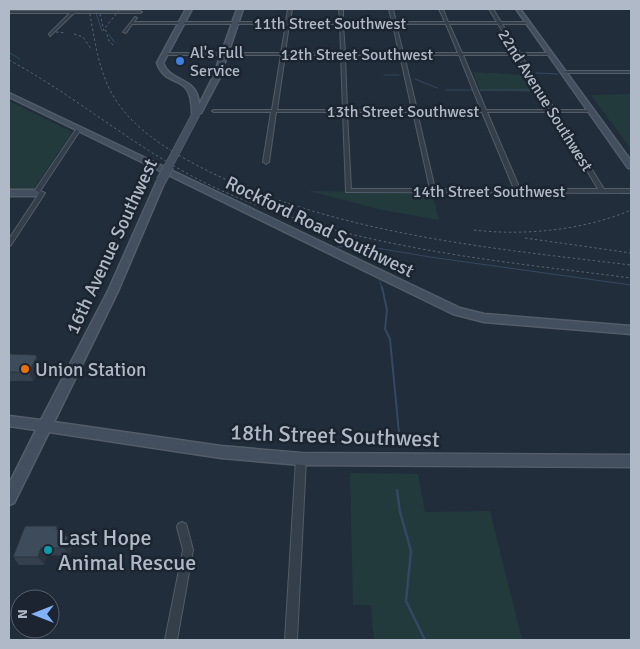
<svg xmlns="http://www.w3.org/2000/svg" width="640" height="649" viewBox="0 0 640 649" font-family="Signika,sans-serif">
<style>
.green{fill:#233a3c}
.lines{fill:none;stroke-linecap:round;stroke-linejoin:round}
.stream-far2{stroke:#354863;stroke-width:1}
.stream-far1{stroke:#354863;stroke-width:2}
.stream{stroke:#354863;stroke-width:2.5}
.street-casing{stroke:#535c69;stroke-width:2}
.secondary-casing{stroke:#535c69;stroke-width:3}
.street{fill:#353f4b;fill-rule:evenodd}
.secondary{fill:#434e5e;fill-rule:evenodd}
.rail{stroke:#576372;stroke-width:1;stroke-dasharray:2.5 2.5;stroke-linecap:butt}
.secondary-bridge-far1-casing{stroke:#535c69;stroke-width:9;stroke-linecap:butt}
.secondary-bridge-casing{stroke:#535c69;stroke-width:11;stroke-linecap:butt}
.secondary-bridge-far1{stroke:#434e5e;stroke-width:7}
.secondary-bridge{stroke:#434e5e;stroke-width:9}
.wall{fill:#34404e}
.shaded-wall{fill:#2b3440}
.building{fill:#3d4b5b;stroke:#2b3440}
.shop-dot{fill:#3f7fe0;stroke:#1b2430;stroke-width:2}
.food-dot{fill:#e8710a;stroke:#1b2430;stroke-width:2}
.culture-dot{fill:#0f9aa8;stroke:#1b2430;stroke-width:2}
.labels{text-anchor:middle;stroke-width:5;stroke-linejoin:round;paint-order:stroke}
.far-street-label{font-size:16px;fill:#b0b9c7;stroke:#1b2430}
.far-poi-label{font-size:16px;fill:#b0b9c7;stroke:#1b2430;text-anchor:start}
.street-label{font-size:19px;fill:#b0b9c7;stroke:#1b2430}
.poi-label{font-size:19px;fill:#b0b9c7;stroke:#1b2430;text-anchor:start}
.near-street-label{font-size:22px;fill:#b0b9c7;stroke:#1b2430}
.near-poi-label{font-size:22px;fill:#b0b9c7;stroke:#1b2430;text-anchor:start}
</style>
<rect width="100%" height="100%" fill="#212d3b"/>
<path class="green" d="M473,72L527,75L538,92L480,91Z
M631,94V149L591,95Z
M9,101L72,132L33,190H9Z
M309,191L432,193L439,220L382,210Z
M350,473L418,474L425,512L490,511L522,640H374L371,605H353Z"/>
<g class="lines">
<path class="stream-far2" d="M96,13L102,31
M109,34L114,42
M10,53L20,59
M536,73L558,74
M384,75H399
M415,79L437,88
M446,90H472
M480,90H535L528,77
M337,247L359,245L430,257L631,285
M380,281L382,289"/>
<path class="stream-far1" d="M382,287L387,310L385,329L390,339L399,433"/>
<path class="stream" d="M397,490L400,512L411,551L406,601L425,640"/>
<defs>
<path id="street" d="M288,9H292L290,22H340L339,9H343V22H392L389,9H393L396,22H445L439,9H443L448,22H497L489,9H493L501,22H529L528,24H502L520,53H552V55H521L555,110H593V112H556L604,189H631V193L346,192L343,112H276L269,162L266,164L263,162L271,112H214L212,111L214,110H272L281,55H164L162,54L164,53H281L286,24H132L126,33L123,32L135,17L137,18L134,22H286ZM289,24H340L341,53H285ZM343,24H393L399,53H345ZM396,24H446L458,53H403ZM449,24H498L516,53H462ZM285,55H341L343,110H277ZM345,55H400L412,110H347ZM404,55H459L481,110H417ZM463,55H517L550,110H486ZM347,112H413L430,189H351ZM417,112H482L514,189H435ZM487,112H552L598,189H520Z
M9,11H140L142,12L140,13H74L50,36L49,34L70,13H9Z
M564,71H631V73H563V71Z
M77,128L81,129L40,191L45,193L11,245L9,246V239L38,195L33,193Z
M301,455L304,456L306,459L297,640H285L296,459L298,456Z
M182,522L186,524L187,527L193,550L177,640H165L183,550L177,527L178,524Z"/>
<path id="secondary" d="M186,9H192L163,63C171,84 198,76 199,105L213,77L237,9H243L220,77L201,113L197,115L192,113C192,70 167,91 157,63Z
M516,9H520L631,161V168H628Z
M9,93L460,308L484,314L631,326V334L484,322L453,314L9,97Z
M161,178L165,181L118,291L54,422L221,446L301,453L631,455V467L301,465L221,458L49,432L14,503L9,505V484L36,430L9,426V416L41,420L108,291L157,181Z
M9,190H36L40,193L36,196H9Z"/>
</defs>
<use href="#street" class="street-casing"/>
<use href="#secondary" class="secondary-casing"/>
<use href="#street" class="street"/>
<use href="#secondary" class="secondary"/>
<path class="rail" d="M89,9C95,41 99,79 120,106C143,137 180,157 214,174C345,235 489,248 631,265
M100,14L104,31
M56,32L66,33
M74,34L83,37L91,49
M113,45L109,41L105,28L120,9
M9,60C81,99 143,155 218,189C348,248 492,260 631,278
M474,230C524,236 585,230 631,210
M525,238L631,253"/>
<defs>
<path id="secondary-bridge-far1" d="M168,167L196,114"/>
<path id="secondary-bridge" d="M161,181L169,166"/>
</defs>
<use href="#secondary-bridge-far1" class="secondary-bridge-far1-casing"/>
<use href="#secondary-bridge" class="secondary-bridge-casing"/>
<use href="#secondary-bridge-far1" class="secondary-bridge-far1"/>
<use href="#secondary-bridge" class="secondary-bridge"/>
</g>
<path class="wall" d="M9,356L37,357L42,366L33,381H9Z
M66,536L73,544L69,556L47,555L44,565H19L13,557Z"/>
<path class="shaded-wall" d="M37,357L42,366L33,381L29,372Z
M57,526L60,530V529L66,536H58L56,529Z
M68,536L73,544L69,556L64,548Z
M41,548L47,555L44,565L38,557Z"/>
<path class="building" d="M10,354L35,355L37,357L29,372H9V356Z
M25,526H57L56,529H60L58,536H68L64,548H41L38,557H13Z"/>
<circle class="shop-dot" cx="180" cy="61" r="5"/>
<circle class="food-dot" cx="25" cy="369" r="5"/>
<circle class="culture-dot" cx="48" cy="550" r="5"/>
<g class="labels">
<g class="far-street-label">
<text x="330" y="29">11th Street Southwest</text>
<text x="357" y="60">12th Street Southwest</text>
<text transform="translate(546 100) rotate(58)" y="6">22nd Avenue Southwest</text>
<text x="403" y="117">13th Street Southwest</text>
<text x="489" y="197">14th Street Southwest</text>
</g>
<g class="far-poi-label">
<text x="190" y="58">Al's Full<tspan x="190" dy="18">Service</tspan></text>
</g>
<g class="street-label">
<text transform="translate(320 226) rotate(26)" y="7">Rockford Road Southwest</text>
<text transform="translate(111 246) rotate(-65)" y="7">16th Avenue Southwest</text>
</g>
<g class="poi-label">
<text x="35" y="376">Union Station</text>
</g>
<g class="near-street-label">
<text transform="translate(335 435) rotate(2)" y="8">18th Street Southwest</text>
</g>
<g class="near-poi-label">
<text x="58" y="545">Last Hope<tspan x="58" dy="25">Animal Rescue</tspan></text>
</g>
</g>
<rect width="640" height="649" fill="none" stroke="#b0b9c7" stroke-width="20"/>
<g transform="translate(35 614) rotate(270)"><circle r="24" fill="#1b2430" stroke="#57606c"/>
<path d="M0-4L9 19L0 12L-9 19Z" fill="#82b2fa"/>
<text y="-8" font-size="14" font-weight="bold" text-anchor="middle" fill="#b0b9c7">N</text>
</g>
</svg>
